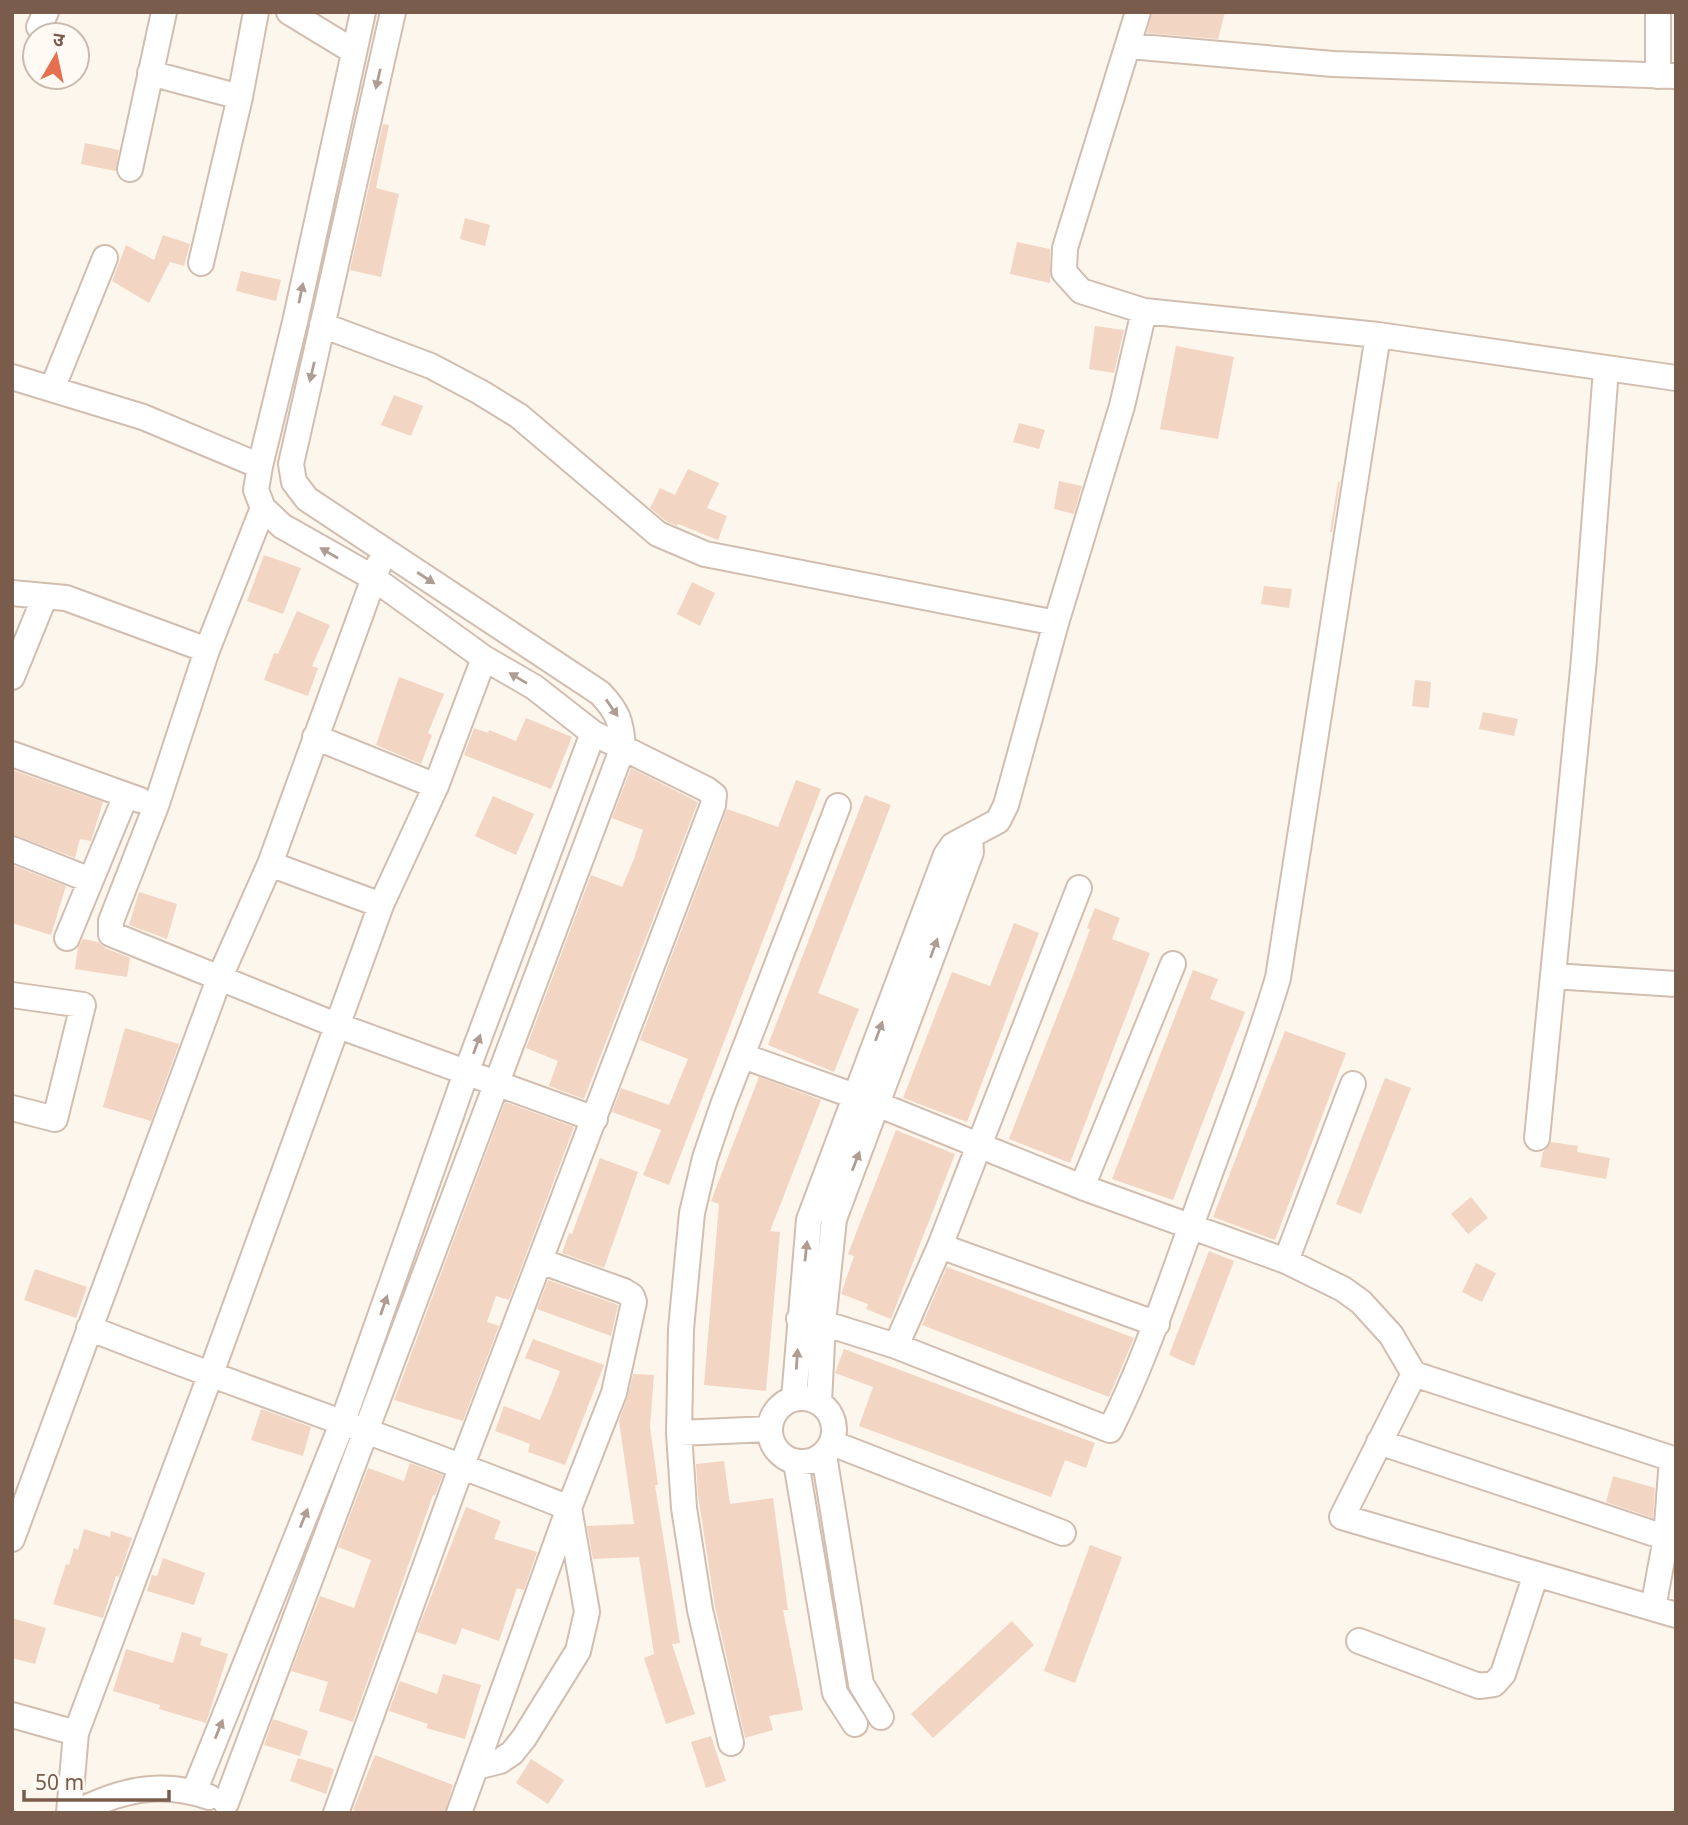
<svg xmlns="http://www.w3.org/2000/svg" width="1688" height="1825" viewBox="0 0 1688 1825" font-family="'Noto Sans','Noto Sans Devanagari',sans-serif">
<style>
.building{fill:#f3d5c3}
.lines{fill:none;stroke-linecap:round;stroke-linejoin:round}
.minor-casing{stroke:#d1beb0;stroke-width:28}
.minor{stroke:#fff;stroke-width:24}
.oneway{fill:#af9d94}
</style>
<rect width="100%" height="100%" fill="#fdf6ec"/>
<path class="building" d="M1152,12H1225L1218,39L1147,33Z
M383,124L389,125L376,188L399,194L381,277L350,270Z
M85,143L119,150L116,171L81,164Z
M465,218L490,225L485,246L460,239Z
M163,235L190,244L184,266L170,262L149,303L112,281L126,245L154,260Z
M1017,242L1050,249V283L1010,274Z
M241,271L281,280L276,301L236,291Z
M1095,326L1124,330L1114,373L1089,369Z
M1176,346L1234,357L1218,439L1160,429Z
M394,395L423,406L411,436L381,425Z
M1019,423L1045,430L1039,449L1013,442Z
M688,469L719,483L707,508L727,516L718,540L678,524L677,526L666,521L650,508L660,488L675,495Z
M1059,481L1082,486L1074,514L1054,509Z
M1338,482H1340L1332,532H1330Z
M264,555L301,568L283,614L247,601Z
M692,582L715,593L700,626L677,614Z
M1264,586L1292,589L1289,608L1261,604Z
M297,611L330,625L312,666L318,668L308,696L264,680L274,653L278,654Z
M399,677L444,694L428,733L432,735L421,764L376,745Z
M1415,680L1431,682L1429,708L1412,706Z
M1483,712L1518,719L1514,736L1479,729Z
M526,718L572,737L551,789L464,755L474,728L488,733L489,730L516,741Z
M631,768L698,802L584,1099L549,1086L558,1061L526,1048L591,875L622,887L634,859L643,830L612,818Z
M12,770L103,802L91,841L80,839L75,858L12,834Z
M796,780L821,789L669,1185L643,1175L661,1130L612,1112L621,1088L669,1105L688,1059L640,1040L727,809L778,827Z
M865,795L891,805L818,993L859,1009L834,1072L768,1045Z
M493,796L534,814L516,855L475,836Z
M12,865L66,886L51,935L12,923Z
M139,892L177,904L167,939L129,925Z
M1095,908L1120,918L1112,939L1150,953L1070,1163L1009,1139L1075,970L1090,929L1087,928Z
M1014,923L1039,933L967,1122L903,1098L952,972L990,986Z
M83,939L98,942L105,948L130,958L127,977L75,969L78,947Z
M1193,970L1218,979L1210,999L1245,1012L1173,1200L1112,1179Z
M125,1028L179,1044L151,1121L103,1107Z
M1285,1031L1346,1053L1275,1240L1213,1217Z
M759,1077L821,1100L770,1231L780,1232L766,1391L704,1385L719,1204L711,1201Z
M1385,1078L1411,1088L1361,1214L1336,1204Z
M505,1102L574,1127L509,1300L496,1296L487,1322L499,1326L463,1421L394,1400Z
M896,1130L955,1154L891,1319L866,1309L868,1304L841,1294L854,1256L848,1254Z
M1551,1142L1578,1146L1577,1152L1610,1158L1606,1179L1540,1167L1543,1152Z
M600,1158L638,1172L604,1268L562,1253L569,1233L572,1234Z
M1471,1197L1488,1218L1468,1234L1451,1214Z
M1209,1251L1234,1261L1194,1366L1169,1355Z
M1476,1263L1496,1273L1482,1302L1462,1292Z
M947,1267L1134,1338L1109,1397L922,1325Z
M35,1269L87,1287L76,1318L24,1300Z
M548,1280L618,1305L611,1336L537,1309Z
M533,1339L604,1365L565,1465L528,1452L530,1444L495,1431L504,1406L540,1420L548,1402L560,1371L525,1358Z
M844,1349L1095,1443L1086,1468L1065,1460L1051,1497L859,1426L873,1387L835,1373Z
M633,1374L654,1375L650,1427L658,1485H655L680,1643L672,1644L695,1714L666,1724L644,1658L654,1654L639,1557L593,1559L587,1526L634,1524L619,1421L628,1396Z
M261,1409L311,1427L303,1456L251,1440Z
M724,1461L730,1504L773,1498L788,1610H783L803,1710L769,1716L773,1730L745,1738L715,1607L698,1495L696,1464Z
M410,1463L443,1475L435,1495H433L353,1722L319,1711L328,1682L291,1671L320,1596L354,1608L371,1560L338,1547L368,1468L404,1481Z
M1613,1476L1655,1488L1653,1518L1606,1502Z
M466,1507L501,1521L494,1539L537,1552L524,1590L517,1588L499,1641L462,1628L456,1645L417,1632Z
M84,1529L110,1537L111,1531L132,1538L119,1577L116,1576L103,1618L53,1604L66,1564L69,1565L74,1548L78,1550Z
M1090,1545L1122,1557L1075,1683L1044,1671Z
M163,1558L205,1573L194,1605L147,1591L152,1575L157,1576Z
M12,1618L46,1628L35,1664L12,1658Z
M1012,1621L1034,1645L933,1738L911,1714Z
M182,1632L202,1638L200,1645L228,1654L206,1723L159,1709L160,1705L113,1691L126,1649L173,1663Z
M443,1674L481,1685L465,1739L426,1728L428,1724L389,1711L400,1681L437,1694Z
M273,1719L308,1731L300,1756L264,1745Z
M711,1736L726,1781L706,1788L691,1742Z
M375,1755L453,1785L445,1813H362L353,1810Z
M298,1758L334,1769L326,1794L290,1781Z
M531,1759L564,1780L548,1804L516,1783Z"/>
<g class="lines">
<defs>
<path id="minor" d="M289,12L353,51
M1138,12L1065,248L1064,272L1081,291L1144,311L1378,335L1676,378
M1658,12V76
M39,27L46,12
M1129,46L1333,64L1676,76
M150,73L240,97
M130,169L164,12
M201,263L240,97L256,12
M322,325L431,366L480,392L519,416L658,534L705,554L1056,623
M12,377L143,417L260,466
M52,389L105,258
M263,508L207,650L156,806L111,921V934L336,1025L595,1119
M12,593L66,598L207,650
M12,677L45,596
M315,737L436,786
M12,754L140,800
M12,849L90,880
M270,864L381,905
M67,938L126,795
M1553,976L1676,984
M12,995L83,1005L55,1119L12,1108
M743,1056L877,1104L1082,1187L1286,1261L1343,1289L1361,1302L1391,1335L1414,1374L1676,1460
M1537,1138L1584,659L1606,369
M1082,1187L1173,964
M940,1246L1157,1324
M1286,1261L1353,1084
M799,1319L823,1323L896,1346L1110,1430C1143,1364 1166,1295 1191,1226C1220,1143 1253,1062 1278,978L1378,335
M89,1328C248,1391 410,1444 569,1508L459,1813
M896,1346L940,1246L1079,888
M1414,1374L1342,1517L1676,1615
M770 1430a32 32 0 1 1 64 0a32 32 0 1 1-64 0Z
M794,1399L809,1220L946,855L953,845L998,821L1006,805L1056,623L1122,406L1144,311
M819,1402L823,1323L834,1219L971,852L970,838
M679,1433L770,1429
M1379,1442L1676,1541
M832,1443L1063,1533
M824,1455L861,1684L881,1717
M796,1462L835,1693L855,1724
M12,1539L219,979L270,864L379,564
M1653,1608L1666,1538L1672,1459
M1359,1641L1479,1686L1494,1684L1503,1674L1536,1574
M12,1715L76,1733
M731,1743L700,1610L684,1508L679,1433L681,1329L692,1213L705,1158L723,1105L838,806
M476,1767L500,1761L512,1753L524,1738L578,1651L587,1612L569,1508L614,1393L634,1302L632,1296L624,1291L540,1261
M194,1792L342,1424L466,1073L593,733
M226,1803L623,747C621,721 618,712 600,693L307,499L294,482L291,464L393,12
M69,1813L76,1733L210,1376L381,905L436,786L484,658
M75,1813C120,1790 160,1780 209,1797
M336,1813L462,1465L713,805L714,795L706,789L593,733L534,687L484,658L372,577L282,526L263,508L256,490L260,466L295,322L363,12"/>
</defs>
<use href="#minor" class="minor-casing"/>
<use href="#minor" class="minor"/>
</g>
<defs><path id="oneway-solid" d="M-6-.8H1V-3.2L6.5 0L1 3.2V.8H-6Z" transform="scale(1.75)"/></defs>
<g class="oneway">
<use href="#oneway-solid" transform="translate(378 79) rotate(103)"/>
<use href="#oneway-solid" transform="translate(301 293) rotate(-78)"/>
<use href="#oneway-solid" transform="translate(312 372) rotate(103)"/>
<use href="#oneway-solid" transform="translate(329 553) rotate(-150)"/>
<use href="#oneway-solid" transform="translate(426 578) rotate(33)"/>
<use href="#oneway-solid" transform="translate(518 678) rotate(-149)"/>
<use href="#oneway-solid" transform="translate(612 708) rotate(55)"/>
<use href="#oneway-solid" transform="translate(934 948) rotate(-70)"/>
<use href="#oneway-solid" transform="translate(879 1031) rotate(-70)"/>
<use href="#oneway-solid" transform="translate(477 1044) rotate(-70)"/>
<use href="#oneway-solid" transform="translate(856 1161) rotate(-69)"/>
<use href="#oneway-solid" transform="translate(806 1251) rotate(-84)"/>
<use href="#oneway-solid" transform="translate(384 1305) rotate(-71)"/>
<use href="#oneway-solid" transform="translate(797 1359) rotate(-86)"/>
<use href="#oneway-solid" transform="translate(304 1518) rotate(-68)"/>
<use href="#oneway-solid" transform="translate(219 1729) rotate(-68)"/>
</g>
<rect width="1688" height="1825" fill="none" stroke="#7a5c4d" stroke-width="28"/>
<g transform="translate(56 56) rotate(9)"><circle r="33" fill="#fffaf3" stroke="#cabbb1" stroke-width="2"/>
<path d="M0-5L12 26L0 18L-12 26Z" fill="#e76f51"/>
<text y="-10" font-size="19" font-weight="bold" text-anchor="middle" fill="#7a5c4d">उ</text>
</g>
<path d="M24 1790v10h145v-10" fill="none" stroke="#7a5c4d" stroke-width="3.5"/>
<text x="35" y="1790" font-size="21" fill="#7a5c4d" stroke="#fffaf3" stroke-width="5" paint-order="stroke">50 m</text>
</svg>
